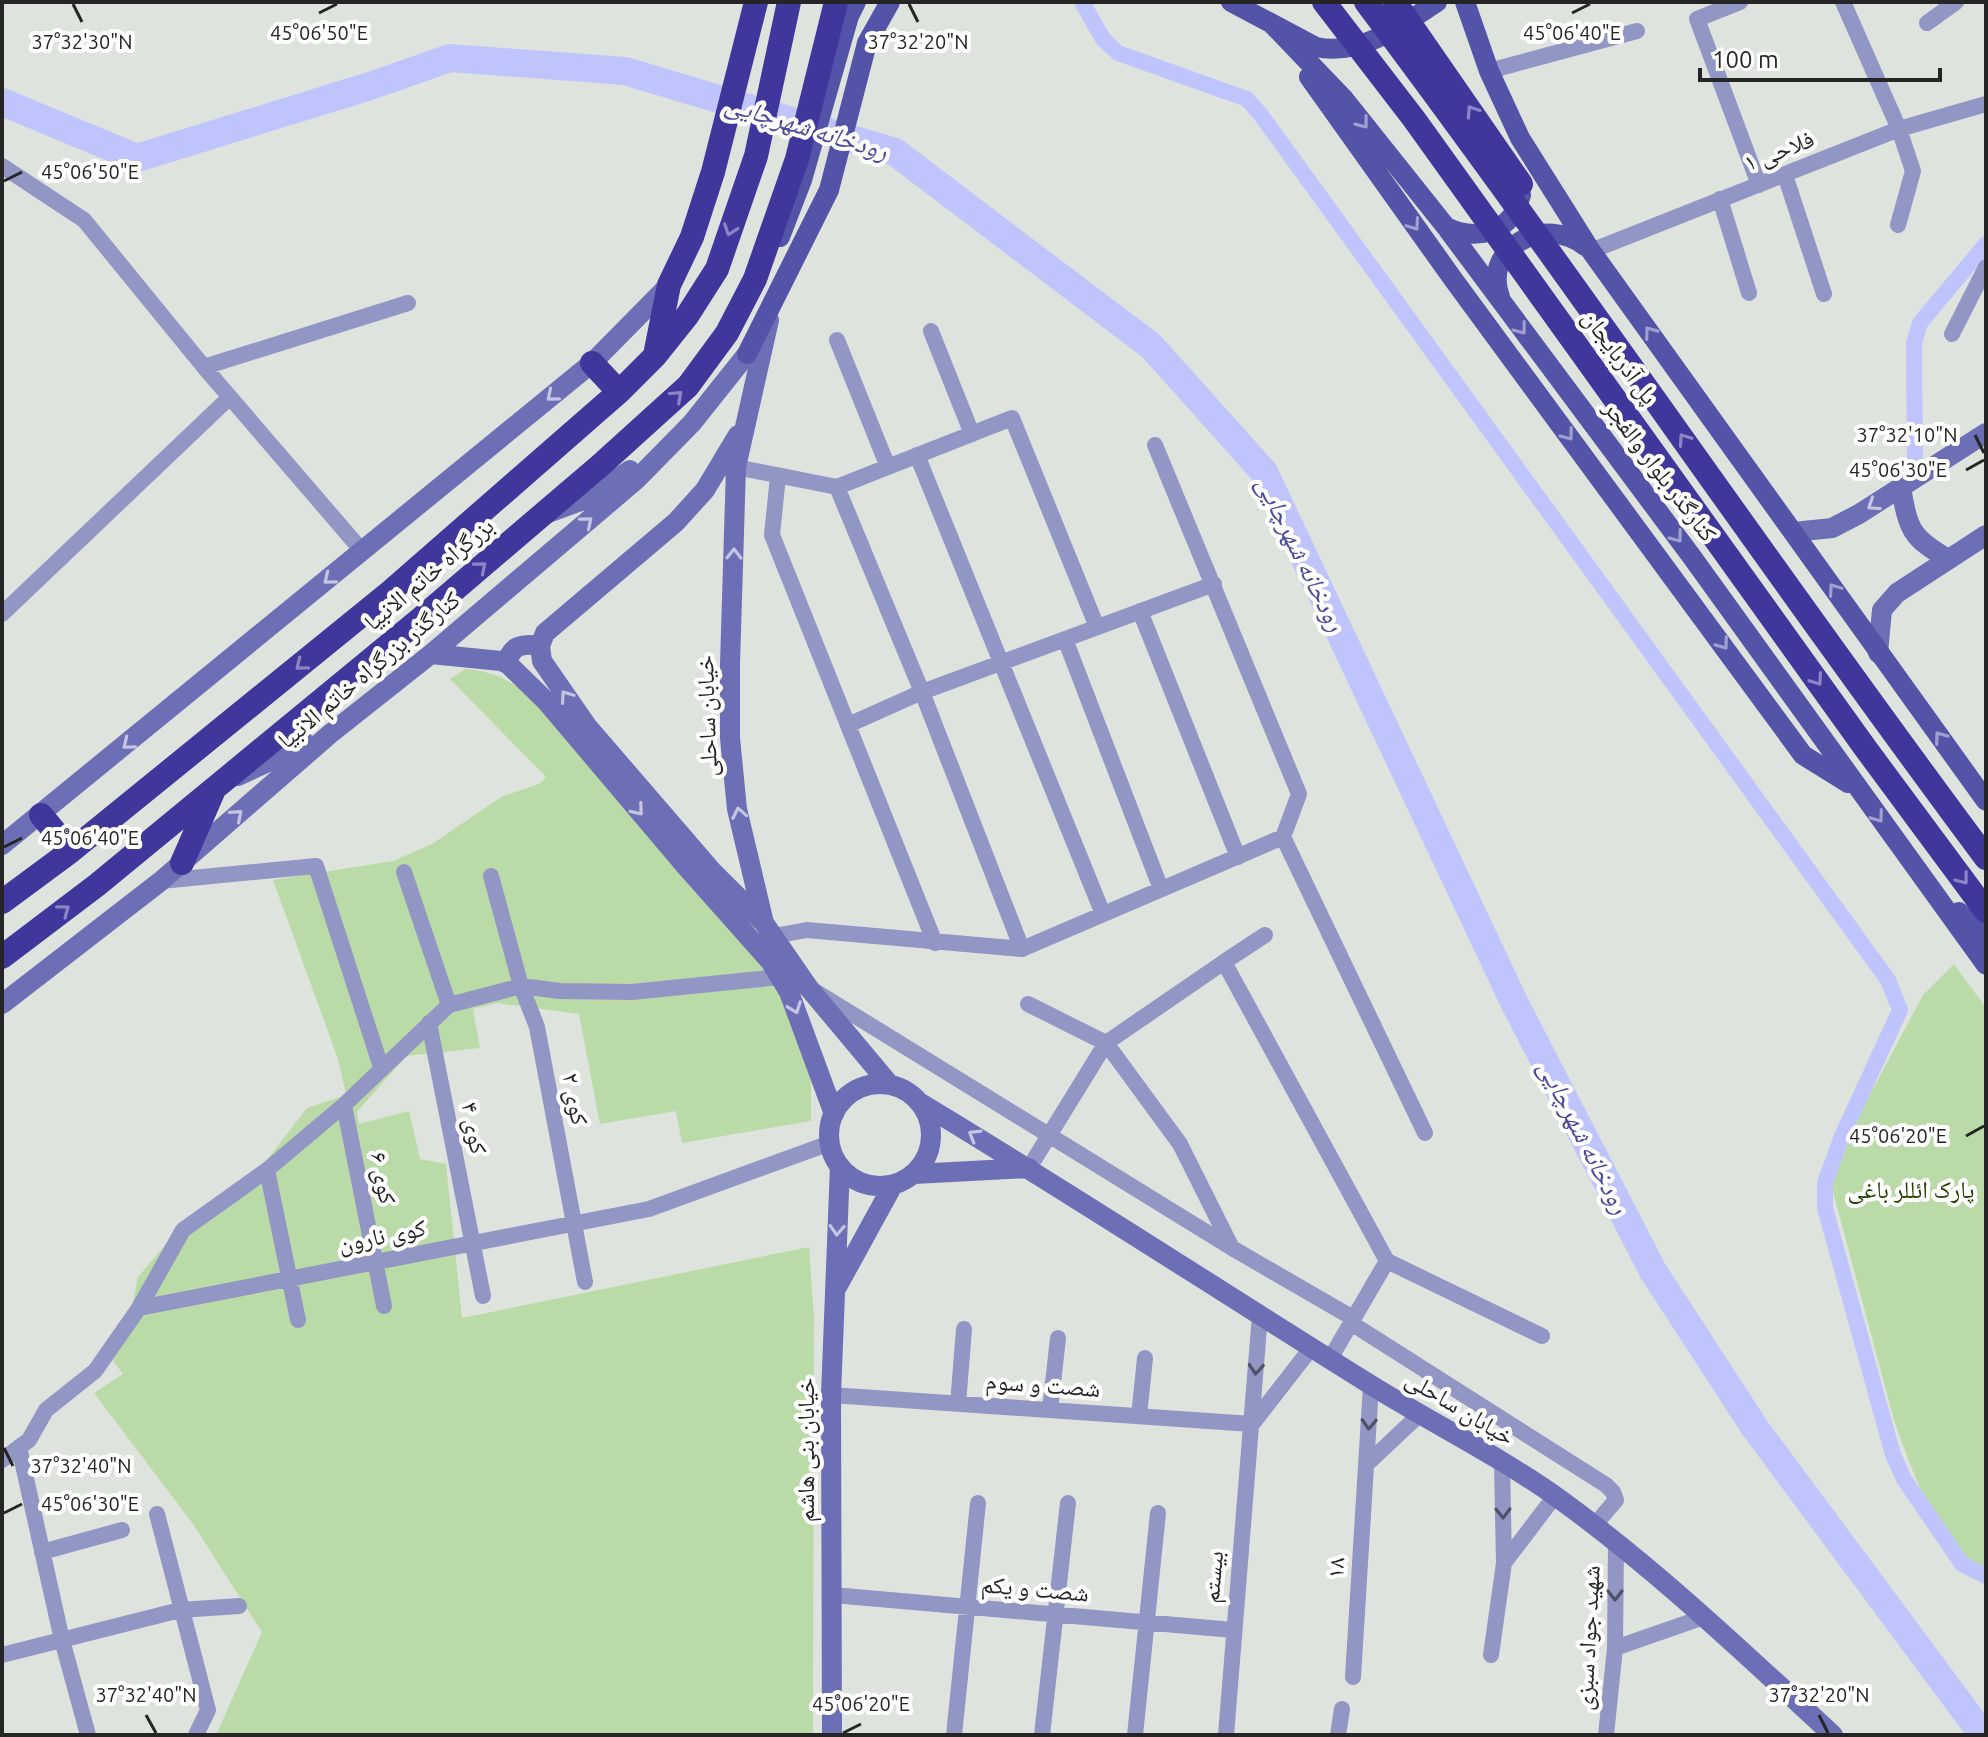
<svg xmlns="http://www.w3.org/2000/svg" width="1988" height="1737" viewBox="0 0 1988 1737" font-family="Ubuntu,'Noto Naskh Arabic',sans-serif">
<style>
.green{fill:#badba7}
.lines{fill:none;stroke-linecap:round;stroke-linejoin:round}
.canal{stroke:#bfc5fc;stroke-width:16}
.river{stroke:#bfc5fc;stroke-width:28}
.street{stroke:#9196c5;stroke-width:16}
.secondary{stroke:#6c6fb5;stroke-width:20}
.primary{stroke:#5353a8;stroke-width:20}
.highway{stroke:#3f379c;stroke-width:24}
.oneway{stroke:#8c87c4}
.oneway2{stroke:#a0a0cf}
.oneway3{stroke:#c4c5e1}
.oneway4{stroke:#505264}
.ticks{fill:none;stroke:#242524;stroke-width:3}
.labels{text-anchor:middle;stroke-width:8;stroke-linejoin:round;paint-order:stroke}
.street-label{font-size:24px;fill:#242524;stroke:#fff}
.park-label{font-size:24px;fill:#204300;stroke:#fff}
.water-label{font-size:26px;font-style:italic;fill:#4c4b9b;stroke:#fff}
.ticks-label{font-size:20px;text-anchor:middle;fill:#242524;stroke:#fff;stroke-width:8;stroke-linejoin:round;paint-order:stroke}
</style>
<rect width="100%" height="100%" fill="#dfe3de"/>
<path class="green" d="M465,669C491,671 508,679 528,694L752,922L766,949L802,1048L811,1082V1121L682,1143L676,1111L600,1124L579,1014L497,1003L473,1009L480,1048L406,1056L357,1112L359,1124L409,1111L420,1159L446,1164L462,1318L809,1247L814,1318L813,1735H216L262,1632L193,1524L94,1393L123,1374L110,1357L128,1327L138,1277L182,1225L259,1170L307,1108L346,1095L338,1059L273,880L393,861L432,844L501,797L541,783L546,777L450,679Z
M1954,964L1986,1008V1572C1938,1548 1911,1468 1894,1420L1831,1184L1865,1104L1923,995Z"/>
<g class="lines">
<path class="canal" d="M1082,2L1103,39L1118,53L1247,99L1261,115L1888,980L1900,1010L1842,1136L1825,1183V1208L1893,1455L1904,1479L1962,1564L1986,1576
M1915,463L1914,343L1920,323L1986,244"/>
<path class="river" d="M2,102L137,158L370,86L450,58L625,71L895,152L1151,346L1264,472L1514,1002L1653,1271L1755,1428L1983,1735"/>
<path class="street" d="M1740,2L1697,19L1759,185
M1843,2L1899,129L1913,171L1898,225
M1927,23L1956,2
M1489,71L1637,31
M2,166L84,220L204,367L363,552
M1785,175L1824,294
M1720,199L1749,293
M1591,251L1899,129L1986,104
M931,331L972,434
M1952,334L1986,267
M837,340L888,467
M204,367L408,303
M1155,445L1299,794L1283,837
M917,455L1103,914
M736,467L837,487L1012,418L1097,627
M778,476L772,535L935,943
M837,487L922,692L1022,949
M1140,611L1238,857
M2,614L230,397
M1065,639L1161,889
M848,725L922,692L1214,584
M404,872L449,1005
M491,876L521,986L537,1027L585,1282
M161,881L316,866L381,1067
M774,936L807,930L1022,949L1283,837L1425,1133
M1224,962L1265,935
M818,993L1232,1248
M1028,1004L1106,1043L1180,1144L1232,1248L1353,1318
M429,1023L483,1296
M344,1105L384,1306
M1029,1168L1106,1043L1224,962L1387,1261L1542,1336
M267,1170L298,1320
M139,1308L649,1209L830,1143
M1351,1323L1606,1485L1613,1492L1616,1500L1594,1526
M1330,1359L1387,1261
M831,1395L1252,1424
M958,1404L964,1329
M1050,1410L1058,1338
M1139,1416L1145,1358
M1253,1423L1312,1347
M19,1447L62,1640L88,1735
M2,1460L29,1440L46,1410L95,1371L139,1308L183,1230L267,1170L344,1105L449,1005L521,986L560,991L632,992L780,977
M1368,1463L1420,1414
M157,1514L208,1710L196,1735
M42,1552L122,1530
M1504,1563L1555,1496
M833,1595L1233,1630
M1615,1648L1704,1617
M2,1655L180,1610L239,1606
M1491,1655L1504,1563L1502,1464
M1353,1677L1371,1385
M954,1735L978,1503
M1042,1735L1068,1503
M1135,1735L1158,1513
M1226,1735L1260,1315
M1338,1735L1342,1709
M1606,1735L1615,1648L1616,1542"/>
<path class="secondary" d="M769,320L736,467L730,664V738L737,809L764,923L808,987L890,1085
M738,435L705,490L676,522L545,633L540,646L542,661L587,726L712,871L764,923
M1901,487C1908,529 1911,538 1948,559
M545,514L589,498L630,470
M1794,532L1832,528L1859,514L1986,433
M1878,653L1882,610L1897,593L1986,535
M431,654L501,661L508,664L546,701L683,863L770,961L789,992L834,1114
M508,664C509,645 524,643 540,646
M238,776L307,744
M2,845L592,363L669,285
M2,1004L161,881L330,734L431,654L636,480L692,423L747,354
M829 1135a51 51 0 1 1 102 0a51 51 0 1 1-102 0Z
M919,1102C1072,1194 1220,1291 1371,1385C1432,1423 1499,1456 1558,1498C1656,1569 1744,1653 1833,1735
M914,1174L1029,1168
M837,1287L893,1185
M832,1735L831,1395L840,1166"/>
<path class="primary" d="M1231,2L1316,47C1359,57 1403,25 1437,2
M1465,2L1489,71L1520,138L1591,251L1986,801
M1272,24L1344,99L1446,227L1692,557L1986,965
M1309,77L1453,279L1803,755L1848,783
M1446,227C1477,242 1513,232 1521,195
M780,237L802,180L849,16L856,2
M1500,297C1481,246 1547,215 1585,246
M747,354L829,190L867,43L890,2
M1959,912L1986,938"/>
<path class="highway" d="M1324,2L1414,119L1866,749L1986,911
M1366,2C1578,284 1775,576 1986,858
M1395,2L1521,184
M656,350L669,285L692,237L713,172L756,2
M592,363L619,392
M41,815L71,851
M182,863L213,792
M2,902L71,851L390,592L619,392L655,356L687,316L717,269L756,156L789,2
M2,957L97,885L419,620L604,462L688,386L727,333L755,279L797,159L836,2"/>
</g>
<defs><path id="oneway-chevron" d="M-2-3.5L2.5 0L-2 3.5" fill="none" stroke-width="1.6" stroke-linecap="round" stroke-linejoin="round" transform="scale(2)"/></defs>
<g class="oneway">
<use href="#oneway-chevron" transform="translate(1472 111) rotate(-124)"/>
<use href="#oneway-chevron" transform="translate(730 230) rotate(109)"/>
<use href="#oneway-chevron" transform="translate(677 396) rotate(-42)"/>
<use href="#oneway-chevron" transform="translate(1684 439) rotate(-125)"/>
<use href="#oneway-chevron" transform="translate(481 567) rotate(-40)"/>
<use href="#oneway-chevron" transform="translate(301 665) rotate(141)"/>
<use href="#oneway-chevron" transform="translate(1817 680) rotate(55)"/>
<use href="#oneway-chevron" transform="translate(1963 879) rotate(53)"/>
<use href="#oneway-chevron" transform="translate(64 910) rotate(-37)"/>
</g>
<g class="oneway2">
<use href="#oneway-chevron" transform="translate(1363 123) rotate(52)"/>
<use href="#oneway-chevron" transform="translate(1414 225) rotate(55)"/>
<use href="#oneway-chevron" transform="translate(1521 329) rotate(53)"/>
<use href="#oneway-chevron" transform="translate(1650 332) rotate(-126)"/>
<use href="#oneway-chevron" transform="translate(1568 435) rotate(53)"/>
<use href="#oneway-chevron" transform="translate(1677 537) rotate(53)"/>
<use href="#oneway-chevron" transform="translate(1834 589) rotate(-125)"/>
<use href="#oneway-chevron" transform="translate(1723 644) rotate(54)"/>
<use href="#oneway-chevron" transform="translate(1940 737) rotate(-126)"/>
<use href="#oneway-chevron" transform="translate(1878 817) rotate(54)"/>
</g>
<g class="oneway3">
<use href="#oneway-chevron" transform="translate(552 396) rotate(140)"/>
<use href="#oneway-chevron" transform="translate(1873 505) rotate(147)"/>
<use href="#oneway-chevron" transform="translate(587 522) rotate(-40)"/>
<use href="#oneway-chevron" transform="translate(734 554) rotate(-89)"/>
<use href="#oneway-chevron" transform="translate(329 579) rotate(141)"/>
<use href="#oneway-chevron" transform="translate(566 696) rotate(-125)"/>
<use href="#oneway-chevron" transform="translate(128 744) rotate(141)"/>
<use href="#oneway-chevron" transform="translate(638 810) rotate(50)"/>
<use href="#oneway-chevron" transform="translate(739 813) rotate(-101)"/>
<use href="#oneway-chevron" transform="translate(237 815) rotate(-41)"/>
<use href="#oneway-chevron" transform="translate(795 1008) rotate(70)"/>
<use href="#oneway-chevron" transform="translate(974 1135) rotate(-149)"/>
<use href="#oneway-chevron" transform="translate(837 1230) rotate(93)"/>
</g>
<g class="oneway4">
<use href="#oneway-chevron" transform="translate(1256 1369) rotate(94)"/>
<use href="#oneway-chevron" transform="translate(1369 1424) rotate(92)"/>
<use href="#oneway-chevron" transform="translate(1503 1513) rotate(89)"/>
<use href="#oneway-chevron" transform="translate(1615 1595) rotate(90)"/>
</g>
<path class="ticks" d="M73,4L82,22M909,4L918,22M319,13L337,4M1572,13L1590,4M4,181L22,172M1975,435L1984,453M1966,470L1984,460M4,847L22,838M1966,1136L1984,1126M4,1448L13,1466M4,1513L22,1504M146,1715L156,1733M1819,1715L1828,1733M843,1733L861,1724"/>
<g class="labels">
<g class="street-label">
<text transform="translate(1779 151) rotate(-21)" y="8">فلاحی ۱</text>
<text transform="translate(1620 357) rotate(54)" y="8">پل آذربایجان</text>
<text transform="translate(1660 471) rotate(53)" y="8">کنارگذر بلوار والفجر</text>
<text transform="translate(429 574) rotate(-40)" y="8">بزرگراه خاتم الانبیا</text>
<text transform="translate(369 670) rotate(-40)" y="8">کنارگذر بزرگراه خاتم الانبیا</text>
<text transform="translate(707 716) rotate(-92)" y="8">خیابان ساحلی</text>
<text transform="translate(575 1099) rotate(79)" y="8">کوی ۲</text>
<text transform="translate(474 1128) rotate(79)" y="8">کوی ۴</text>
<text transform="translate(383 1178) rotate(79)" y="8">کوی ۶</text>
<text transform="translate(382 1236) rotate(-11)" y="8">کوی نارون</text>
<text transform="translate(1043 1385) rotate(4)" y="8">شصت و سوم</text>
<text transform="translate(1460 1408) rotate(31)" y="8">خیابان ساحلی</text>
<text transform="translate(806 1450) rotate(-90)" y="8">خیابان بنی هاشم</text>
<text transform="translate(1336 1568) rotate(-86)" y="8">۱۸</text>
<text transform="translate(1213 1577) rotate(-85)" y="8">بیستم</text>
<text transform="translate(1035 1589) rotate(5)" y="8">شصت و یکم</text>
<text transform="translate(1588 1638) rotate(-87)" y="8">شهید جواد سبزی</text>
</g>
<g class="park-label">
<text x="1911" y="1198">پارک ائللر باغی</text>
</g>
<g class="water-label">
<text transform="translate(807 127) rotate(17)" y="9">رودخانه شهرچایی</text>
<text transform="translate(1301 554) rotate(64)" y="9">رودخانه شهرچایی</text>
<text transform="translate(1584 1137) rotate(63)" y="9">رودخانه شهرچایی</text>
</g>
</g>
<g class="ticks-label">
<text x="319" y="40">45°06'50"E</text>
<text x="1572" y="40">45°06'40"E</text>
<text x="82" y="49">37°32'30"N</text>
<text x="918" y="49">37°32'20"N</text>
<text x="90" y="179">45°06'50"E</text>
<text x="1907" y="442">37°32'10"N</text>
<text x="1898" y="477">45°06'30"E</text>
<text x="90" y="845">45°06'40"E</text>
<text x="1898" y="1143">45°06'20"E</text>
<text x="81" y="1473">37°32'40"N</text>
<text x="90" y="1511">45°06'30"E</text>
<text x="146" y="1702">37°32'40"N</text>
<text x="1819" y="1702">37°32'20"N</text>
<text x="861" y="1711">45°06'20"E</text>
</g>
<rect width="1988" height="1737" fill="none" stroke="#242524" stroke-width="8"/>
<path d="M1700 68v12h240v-12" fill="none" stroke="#242524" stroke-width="4"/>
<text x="1712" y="68" font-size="24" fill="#242524" stroke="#ffffff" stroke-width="6" paint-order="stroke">100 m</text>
</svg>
